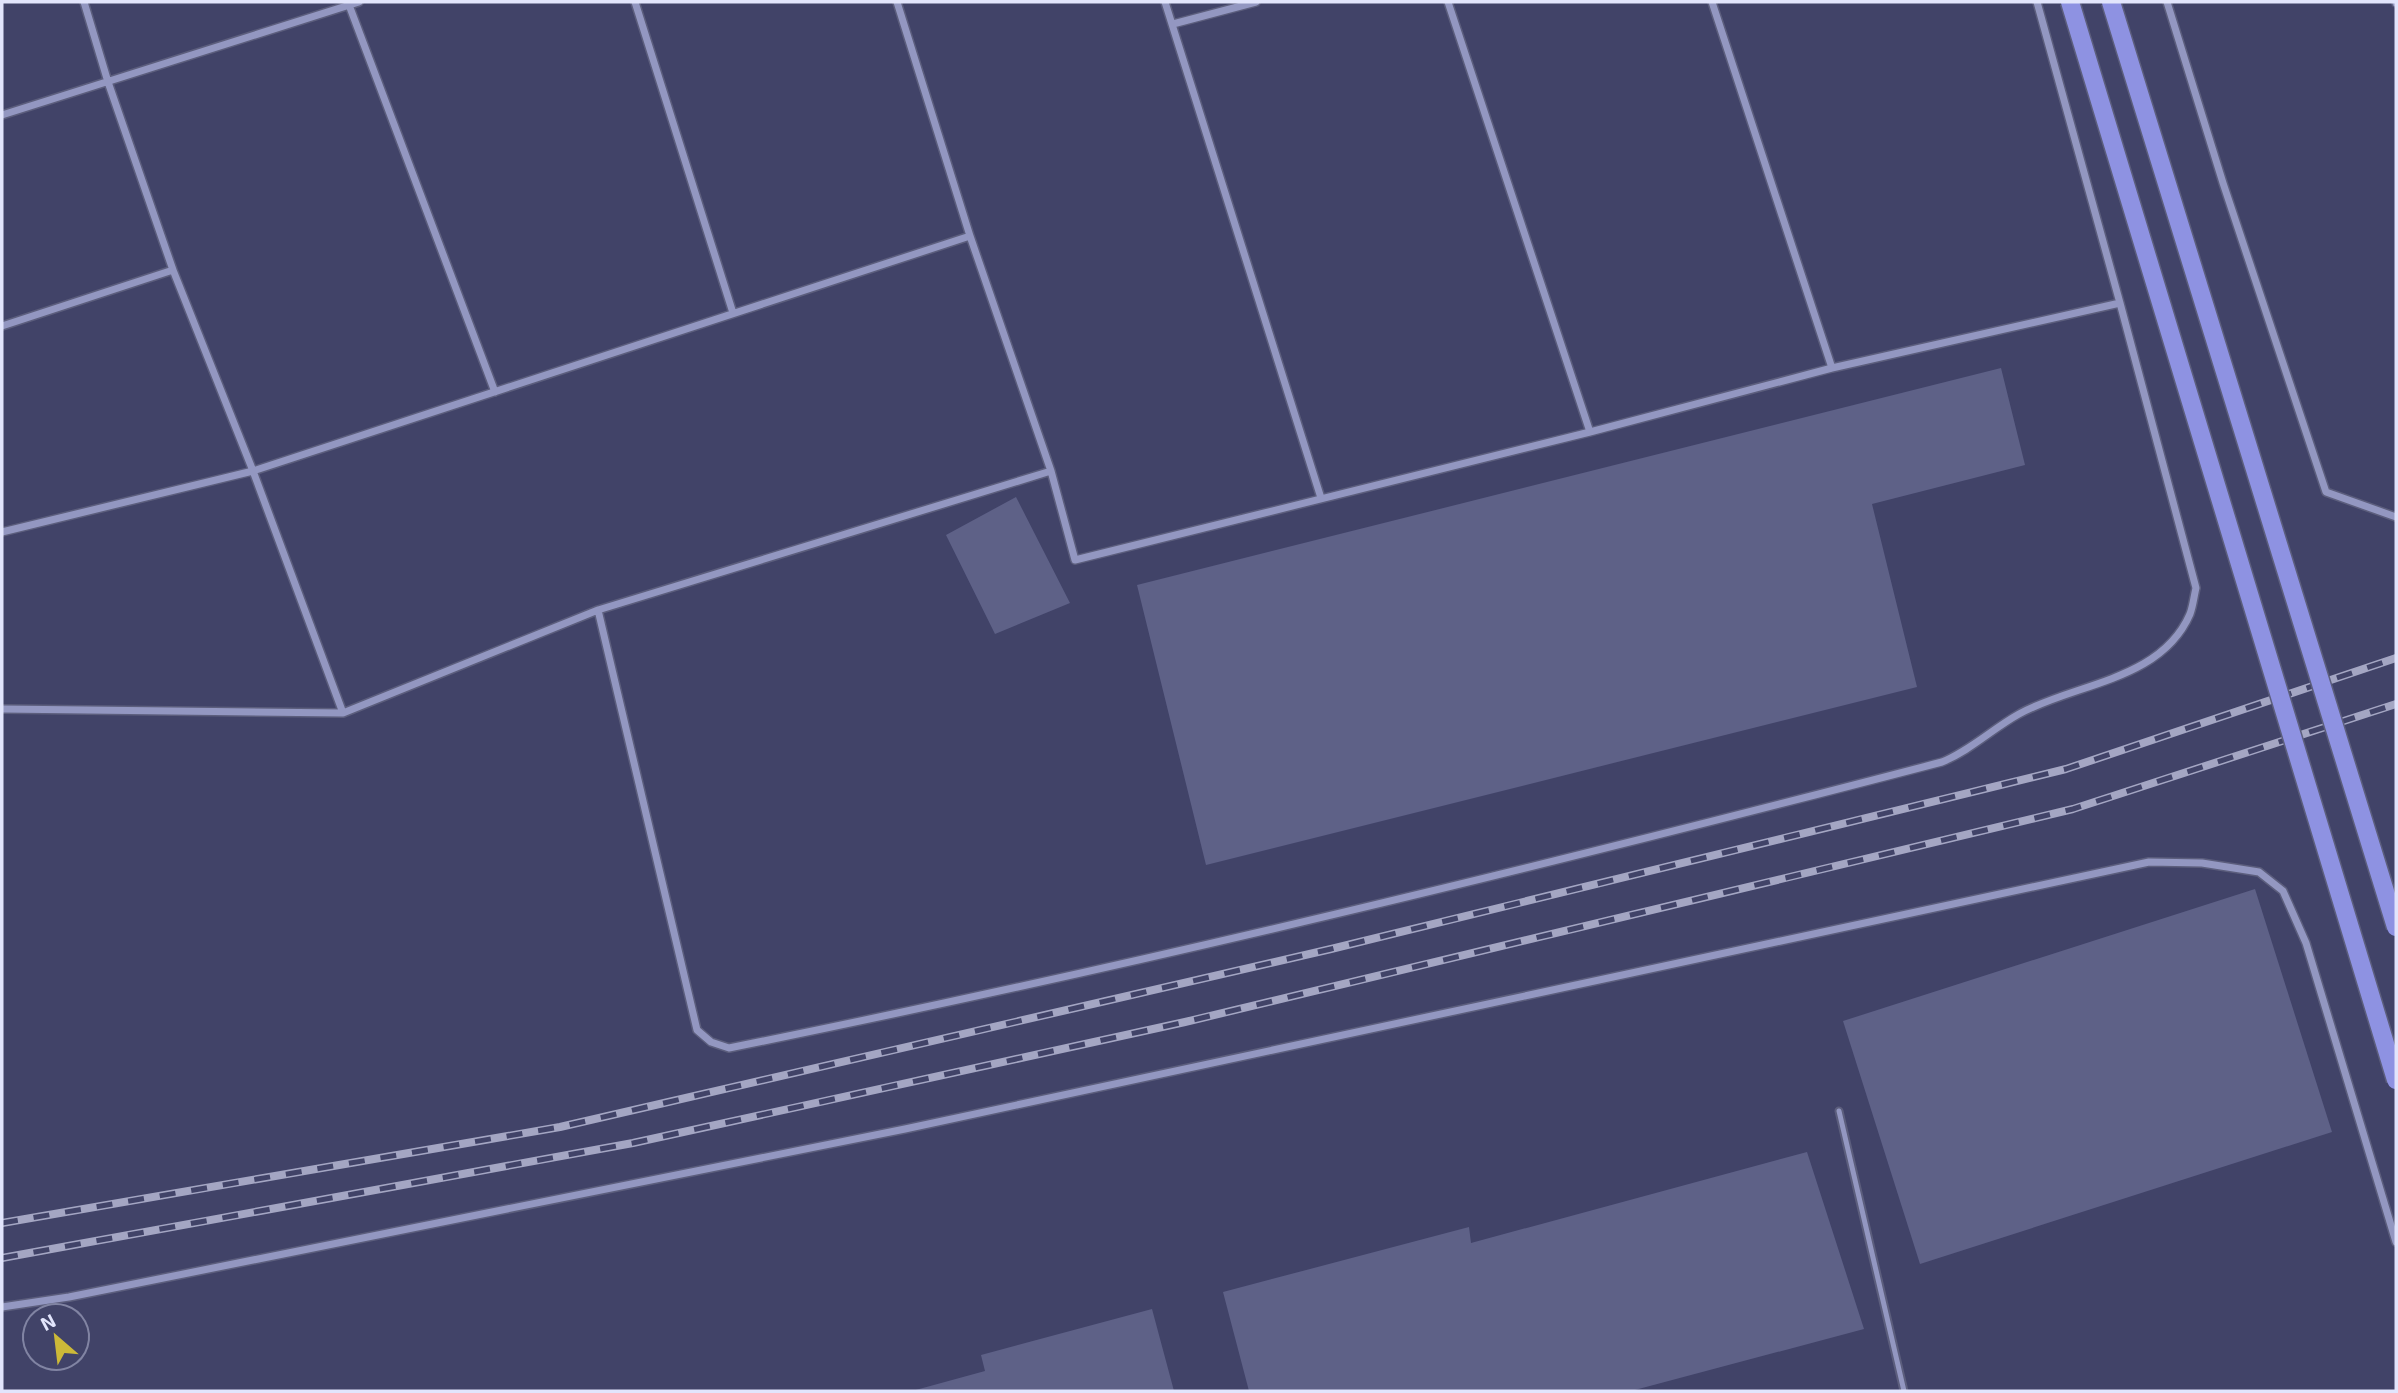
<svg xmlns="http://www.w3.org/2000/svg" width="2398" height="1393" viewBox="0 0 2398 1393" font-family="'Exo 2',sans-serif">
<style>
.building{fill:#5e6187}
.lines{fill:none;stroke-linecap:round;stroke-linejoin:round}
.lane-casing{stroke:#5c5e7d;stroke-width:9}
.street-casing{stroke:#5c5e7d;stroke-width:10}
.lane{stroke:#9397c1;stroke-width:5}
.street{stroke:#9397c1;stroke-width:7}
.rail-casing{stroke:#a4a6c3;stroke-width:8}
.rail{stroke:#414368;stroke-width:5;stroke-dasharray:16;stroke-linecap:butt}
.primary-bridge-casing{stroke:#5c5e7d;stroke-width:21;stroke-linecap:butt}
.primary-bridge{stroke:#8e92e2;stroke-width:18}
</style>
<rect width="100%" height="100%" fill="#414368"/>
<path class="building" d="M2001,368L2025,465L1872,504L1917,687L1206,865L1137,585Z
M1016,497L1070,603L995,634L946,535Z
M2255,889L2332,1132L1920,1264L1843,1021Z
M1807,1152L1864,1329L1631,1391H1249L1223,1292L1469,1227L1471,1243Z
M1152,1309L1174,1391H912L985,1371L981,1355Z"/>
<g class="lines">
<defs>
<path id="lane" d="M1839,1111L1904,1391"/>
<path id="street" d="M635,2L733,313
M1165,2L1321,498
M1448,2L1590,432
M1712,2L1832,368
M2167,2L2223,183L2326,492L2396,517
M2396,2V3
M349,5L495,392
M1173,24L1256,2
M2,115L359,2
M970,236L1051,471L1075,560L1590,432L1832,368L2120,303L2037,2
M2,326L173,270L108,82L84,2
M2,532L253,471L173,270
M598,610L697,1030L711,1042L729,1048C1136,966 1540,867 1942,762C1971,750 1992,729 2019,714C2075,683 2161,681 2190,614C2193,606 2194,596 2196,588L2120,303
M2,709L343,713L253,471L970,236L897,2
M343,713L598,610L1051,471
M2,1307L69,1297L905,1129L2149,862L2202,863L2259,872L2283,891L2306,943L2396,1242"/>
</defs>
<use href="#lane" class="lane-casing"/>
<use href="#street" class="street-casing"/>
<use href="#lane" class="lane"/>
<use href="#street" class="street"/>
<defs>
<path id="rail" d="M2,1223L560,1127L1331,949L2066,769L2396,658
M2,1258L633,1143L1185,1022L2073,809L2396,704"/>
</defs>
<use href="#rail" class="rail-casing"/>
<use href="#rail" class="rail"/>
<defs>
<path id="primary-bridge" d="M2070,2L2396,1080
M2111,2L2396,927"/>
</defs>
<use href="#primary-bridge" class="primary-bridge-casing"/>
<use href="#primary-bridge" class="primary-bridge"/>
</g>
<rect width="2398" height="1393" fill="none" stroke="#e2e5fc" stroke-width="7"/>
<g transform="translate(56 1337) rotate(332)"><circle r="33" fill="#414368" stroke="#8184a3" stroke-width="2"/>
<path d="M0-5L12 26L0 18L-12 26Z" fill="#ccb938"/>
<text y="-10" font-size="19" font-weight="bold" text-anchor="middle" fill="#e2e5fc">N</text>
</g>
</svg>
